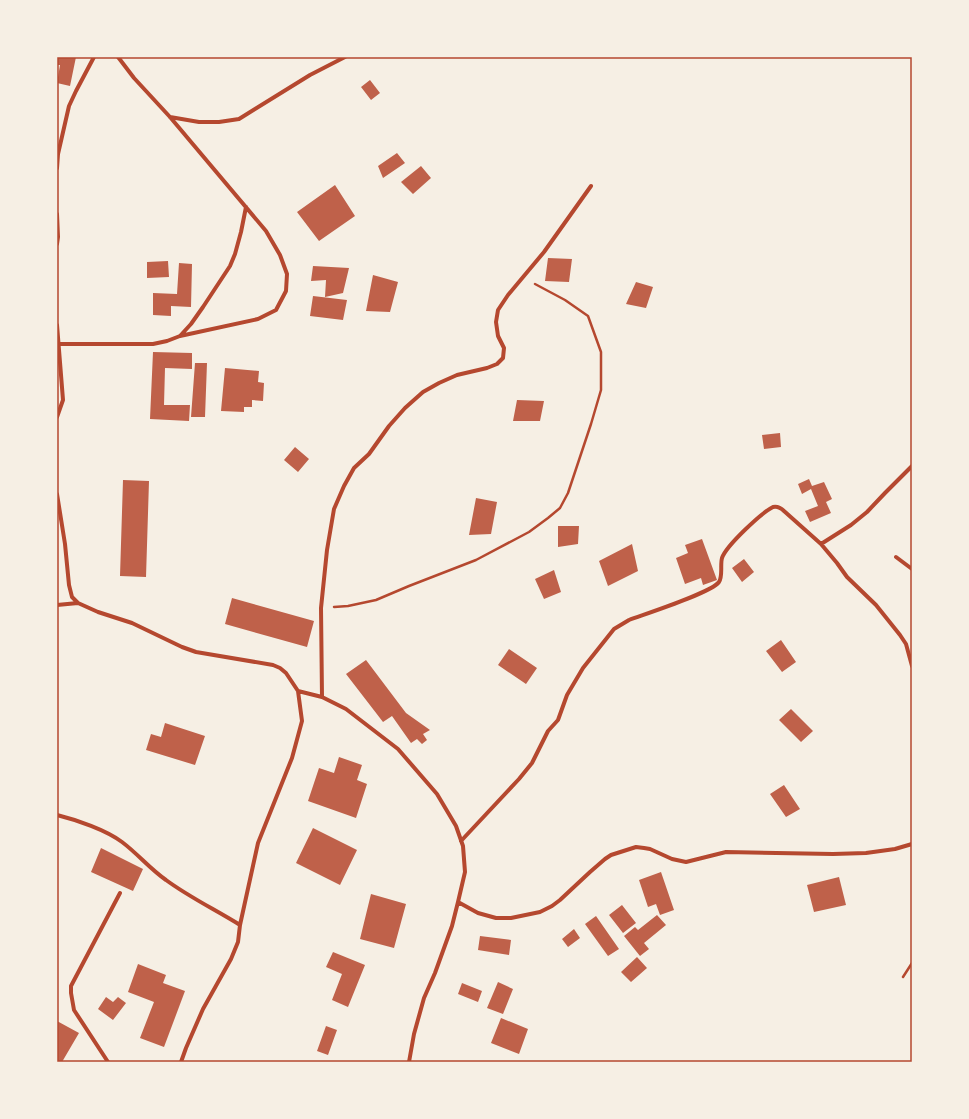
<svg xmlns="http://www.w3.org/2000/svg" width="969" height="1119" viewBox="0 0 969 1119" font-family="'Source Sans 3',sans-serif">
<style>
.building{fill:#bf614a}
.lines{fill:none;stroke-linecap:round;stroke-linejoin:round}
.path{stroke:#b5482f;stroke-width:2.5}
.minor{stroke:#b5482f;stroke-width:4}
.neatline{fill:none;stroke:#b5482f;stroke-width:1.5}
</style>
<rect width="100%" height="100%" fill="#f6efe4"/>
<path class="building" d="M57,57H76L70,86L57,83L60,65H57Z
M370,80L380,93L371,100L361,87Z
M397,153L405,163L383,178L378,166Z
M421,166L431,178L413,194L401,182Z
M335,185L355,216L319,241L297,212Z
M548,258L572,259L569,282L545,281Z
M168,261L169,277L147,278V262Z
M179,263L192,264L191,307L171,306V316L153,315V293L177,294Z
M313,266L349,268L343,293L325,297L326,280L311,281Z
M373,275L398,282L390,312L366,311Z
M636,282L653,287L646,308L626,304Z
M313,296L347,300L343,320L310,316Z
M153,352L192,353V369L165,368L164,405H190L189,421L150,419Z
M195,363H207L205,417H191Z
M225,368L259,371L258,382L264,383L263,401L252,400V407H244V412L221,411Z
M517,400L544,401L540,421H513Z
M780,433L781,447L764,449L762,435Z
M295,447L309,459L298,472L284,460Z
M809,479L812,486L824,482L832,499L826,502L831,513L810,522L805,511L818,506L811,489L802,494L798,484Z
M123,480L149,481L146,577L120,576Z
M476,498L497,502L491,534L469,535Z
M558,526H579L578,544L558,547Z
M702,539L717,580L703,585L701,578L685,584L676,558L688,553L685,545Z
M632,544L638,571L608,586L599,561Z
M744,559L754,572L742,582L732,568Z
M554,570L561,592L544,599L535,579Z
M232,598L314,621L307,647L225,624Z
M781,640L796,662L782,672L766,651Z
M509,649L537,668L526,684L498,665Z
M366,660L406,713L430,730L423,734L427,740L422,744L417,739L411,743L392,716L383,722L346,674Z
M791,709L813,731L801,742L779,720Z
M165,723L205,736L195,765L146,750L151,734L161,737Z
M339,757L362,765L357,780L367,784L356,818L308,801L319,768L334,773Z
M784,785L800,809L786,817L770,794Z
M313,828L357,850L340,885L296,863Z
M101,848L143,869L133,891L91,872Z
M661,872L674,910L660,915L656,904L648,907L639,880Z
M839,877L846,905L814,912L807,885Z
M371,894L406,904L394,948L360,939Z
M622,905L636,923L623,933L609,915Z
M657,915L666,925L644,943L649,949L640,956L624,936L635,927L638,930Z
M596,916L619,949L608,956L585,924Z
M574,929L580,938L568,947L562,939Z
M480,936L511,940L509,955L478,950Z
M333,952L365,965L348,1007L332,1000L342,974L326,967Z
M637,957L647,968L631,982L621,972Z
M138,964L166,975L163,983L185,991L164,1047L140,1038L154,1002L128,992Z
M498,982L513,989L503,1014L487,1008Z
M462,983L482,991L478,1002L458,994Z
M106,997L113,1002L118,997L126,1003L113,1020L98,1009Z
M501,1018L528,1029L519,1054L491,1043Z
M57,1021L79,1033L62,1062H57Z
M326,1026L337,1030L328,1055L317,1051Z"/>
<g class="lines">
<path class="path" d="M334,607L348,606L376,600L409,586L476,560L529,532L548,518L560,508L568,493L591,424L601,390V352L588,316L565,300L535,284
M903,977L912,963"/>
<path class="minor" d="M118,57L134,78L170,117L266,231L280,255L287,274L286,291L276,310L258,319L180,336
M170,117L199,122H219L239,119L310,75L345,57
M57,168L58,154L69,106L76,91L94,57
M57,214L58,237L57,244
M57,325L63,400L57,417
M59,344H153L167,341L180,336L191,324L203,307L230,266L235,254L241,232L246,207
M57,494L65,544L69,585L72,597L78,603L98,612L132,623L182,647L196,652L273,665L280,668L286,673L298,691L302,721L292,758L258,843L240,925L238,942L231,959L203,1009L186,1048L181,1062
M821,544L851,525L867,512L885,493L912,466
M896,557L912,569
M57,605L78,603
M298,691L322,697L346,709L398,749L437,794L456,826L463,846L465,872L458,902L452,926L435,973L424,998L414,1034L409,1062
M322,697L321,608L327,550L334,509L344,486L354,468L369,454L389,426L405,408L423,392L439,383L457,375L487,368L497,364L503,358L504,348L498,336L496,322L498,310L508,295L544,252L591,186
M57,815C77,820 106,830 122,842C138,854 150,869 166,880C189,897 216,910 240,925
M461,841L519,779L532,763L548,731L558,720L567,695L583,668L614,629L629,620C645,614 711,593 719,582C723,576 720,565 722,558C726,546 761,513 773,507C778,506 781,508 784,511L821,544L837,563L847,577L876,605L900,635L906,644L912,666
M458,902L478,913L496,918H511L540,912L552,906L560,900L590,872L605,859L611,855L636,847L644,848L650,849L672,859L686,862L726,852L833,854L866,853L895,849L912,844
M108,1062L74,1010L71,993V986L120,893"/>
</g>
<rect width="969" height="1119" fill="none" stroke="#f6efe4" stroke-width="116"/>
<rect x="58" y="58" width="853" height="1003" class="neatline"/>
</svg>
